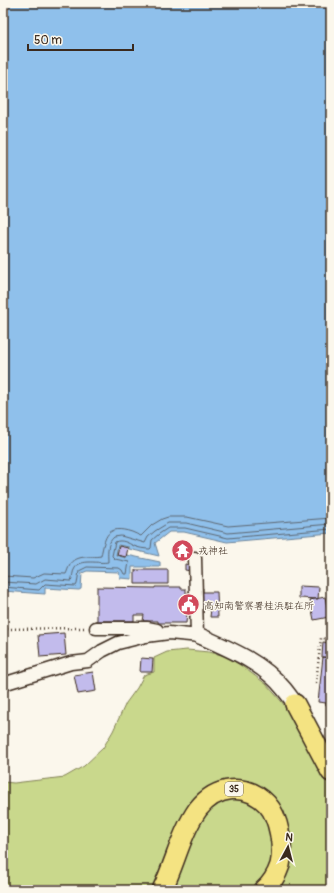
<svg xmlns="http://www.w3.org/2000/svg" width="334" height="893" viewBox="0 0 334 893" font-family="Pangolin,'Klee One',sans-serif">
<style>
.green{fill:#c9d88c;stroke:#828155}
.water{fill:#8fc0eb;stroke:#6d8499}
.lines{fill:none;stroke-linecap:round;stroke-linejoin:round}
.shore{stroke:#5d6670;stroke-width:1}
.building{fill:#c2bbec;stroke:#3b2a1e}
.minor-casing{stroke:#3b2a1e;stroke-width:15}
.tertiary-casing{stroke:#3b2a1e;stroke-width:18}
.primary-casing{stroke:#3b2a1e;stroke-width:22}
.path{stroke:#3b2a1e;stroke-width:2.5;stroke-dasharray:1 3;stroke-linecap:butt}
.minor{stroke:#fbf7ec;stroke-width:12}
.tertiary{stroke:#fbf7ec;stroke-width:15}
.primary{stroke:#f4e382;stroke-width:19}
.labels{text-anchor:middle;stroke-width:3;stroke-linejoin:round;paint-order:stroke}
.shield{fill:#fbf7ec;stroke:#75685c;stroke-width:1}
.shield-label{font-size:9px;font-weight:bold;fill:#3b2a1e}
.poi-label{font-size:10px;fill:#3b2a1e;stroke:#fbf7ec;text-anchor:start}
</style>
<rect width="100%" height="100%" fill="#fbf7ec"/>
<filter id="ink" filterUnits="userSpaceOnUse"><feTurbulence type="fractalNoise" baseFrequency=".025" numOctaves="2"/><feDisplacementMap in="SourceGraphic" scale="8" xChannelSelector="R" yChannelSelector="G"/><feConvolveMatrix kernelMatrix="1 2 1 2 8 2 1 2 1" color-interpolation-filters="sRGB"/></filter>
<g filter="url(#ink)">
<path class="green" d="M187,650L209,652L226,656L243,667L266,684L282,702L300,728L331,785V890H3V782L14,783L65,777L84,766L103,748L113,731L126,703L137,688L144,675L154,672V658L167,652Z"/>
<path class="water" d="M3,3H331V533L227,542L184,532H169L155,543L159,556L129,549V547L118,545L116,555L126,558L127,555L160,562V567H132V579L120,578L119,572L87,571L82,573L81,589L79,590L45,588V594L3,591Z"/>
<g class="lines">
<path class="shore" d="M3,576L33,578L44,573L66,574C67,572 68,568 70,565C77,554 90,558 101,556C105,536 107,524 132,532C135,533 138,535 141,536L152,525L162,519L168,517H187L228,526L331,518
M3,582L36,584L45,579L71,581C73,577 72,572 75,568C81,558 99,564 108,562C108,554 106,544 114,537L121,536L145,543L148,537L155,531L168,523H186L228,533L331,524
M3,587L39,590L45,584L76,586L77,584L79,571L87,567L119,568L122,570L124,574H127L129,562L115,559L112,556L115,542C122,539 128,543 134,546C138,548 145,549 150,549L151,548L152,540L159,534L168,528H185L228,538L331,529"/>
</g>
<path class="building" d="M119,546L128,548L126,557L117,555Z
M185,564L192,565L191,571L185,570Z
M135,570H168V584H135Z
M299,586L319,587L318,599L299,598Z
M97,587L155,588V587H181V589H186V593H188V613H187L186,623H158V621H143L144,615H134V621H97Z
M199,588H203V592H217L218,617H210L211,609H199Z
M325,597L329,617L314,620L310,600Z
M64,633L66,655L40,657L38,635Z
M323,642L331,643V658L322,657Z
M323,657L331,658V705H326V703L318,702Z
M141,658L153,659L152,672H140Z
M93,672L96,691L78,694L74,675Z"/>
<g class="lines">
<defs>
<path id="minor" d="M195,558L197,636
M96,628H147L157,630
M3,684L71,663L88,661L102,651L118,643L146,636L169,633L200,636"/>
<path id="tertiary" d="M200,636C230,649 263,663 284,689C288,694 292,699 295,704"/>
<path id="primary" d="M295,704L331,772
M162,890C175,864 181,833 198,809C216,786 246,782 267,804C279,817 284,848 280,865C277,874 271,884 264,890"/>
</defs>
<use href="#minor" class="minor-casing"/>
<use href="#tertiary" class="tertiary-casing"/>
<use href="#primary" class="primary-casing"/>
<path class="path" d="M3,629L84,628
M316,683L321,638L331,639"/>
<use href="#minor" class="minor"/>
<use href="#tertiary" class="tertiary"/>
<use href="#primary" class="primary"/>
</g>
</g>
<defs>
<symbol id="temple-disc" viewBox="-11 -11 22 22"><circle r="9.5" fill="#d1495b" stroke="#fbf7ec"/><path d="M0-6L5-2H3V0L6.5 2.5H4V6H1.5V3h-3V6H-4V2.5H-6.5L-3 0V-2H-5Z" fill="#fff"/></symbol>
<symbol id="civic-disc" viewBox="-11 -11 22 22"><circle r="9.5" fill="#d1495b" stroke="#fbf7ec"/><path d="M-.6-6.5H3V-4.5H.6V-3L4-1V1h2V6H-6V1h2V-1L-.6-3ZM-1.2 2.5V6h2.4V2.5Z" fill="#fff"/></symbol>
</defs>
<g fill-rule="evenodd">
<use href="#temple-disc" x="170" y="538" width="25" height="25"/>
<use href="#civic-disc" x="176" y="592" width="25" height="25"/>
</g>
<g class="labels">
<rect class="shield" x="225" y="782" width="18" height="14" rx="3"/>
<g class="shield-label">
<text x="234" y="792">35</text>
</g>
<g class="poi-label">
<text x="198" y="554">戎神社</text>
<text x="204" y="609">高知南警察署桂浜駐在所</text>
</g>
</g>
<rect width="334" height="893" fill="none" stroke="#fbf7ec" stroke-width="16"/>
<rect x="8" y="8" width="318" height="877" fill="none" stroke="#3b2a1e" stroke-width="1.5" filter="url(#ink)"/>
<g transform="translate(288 847) rotate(7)" stroke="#fbf7ec" stroke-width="3" paint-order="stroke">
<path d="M0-3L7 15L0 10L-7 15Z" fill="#3b2a1e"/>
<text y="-6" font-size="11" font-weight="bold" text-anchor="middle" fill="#3b2a1e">N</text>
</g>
<path d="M28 44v6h105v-6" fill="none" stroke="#3b2a1e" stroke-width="2"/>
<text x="34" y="44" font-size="12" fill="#3b2a1e" stroke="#fbf7ec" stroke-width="3" paint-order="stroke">50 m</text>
</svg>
